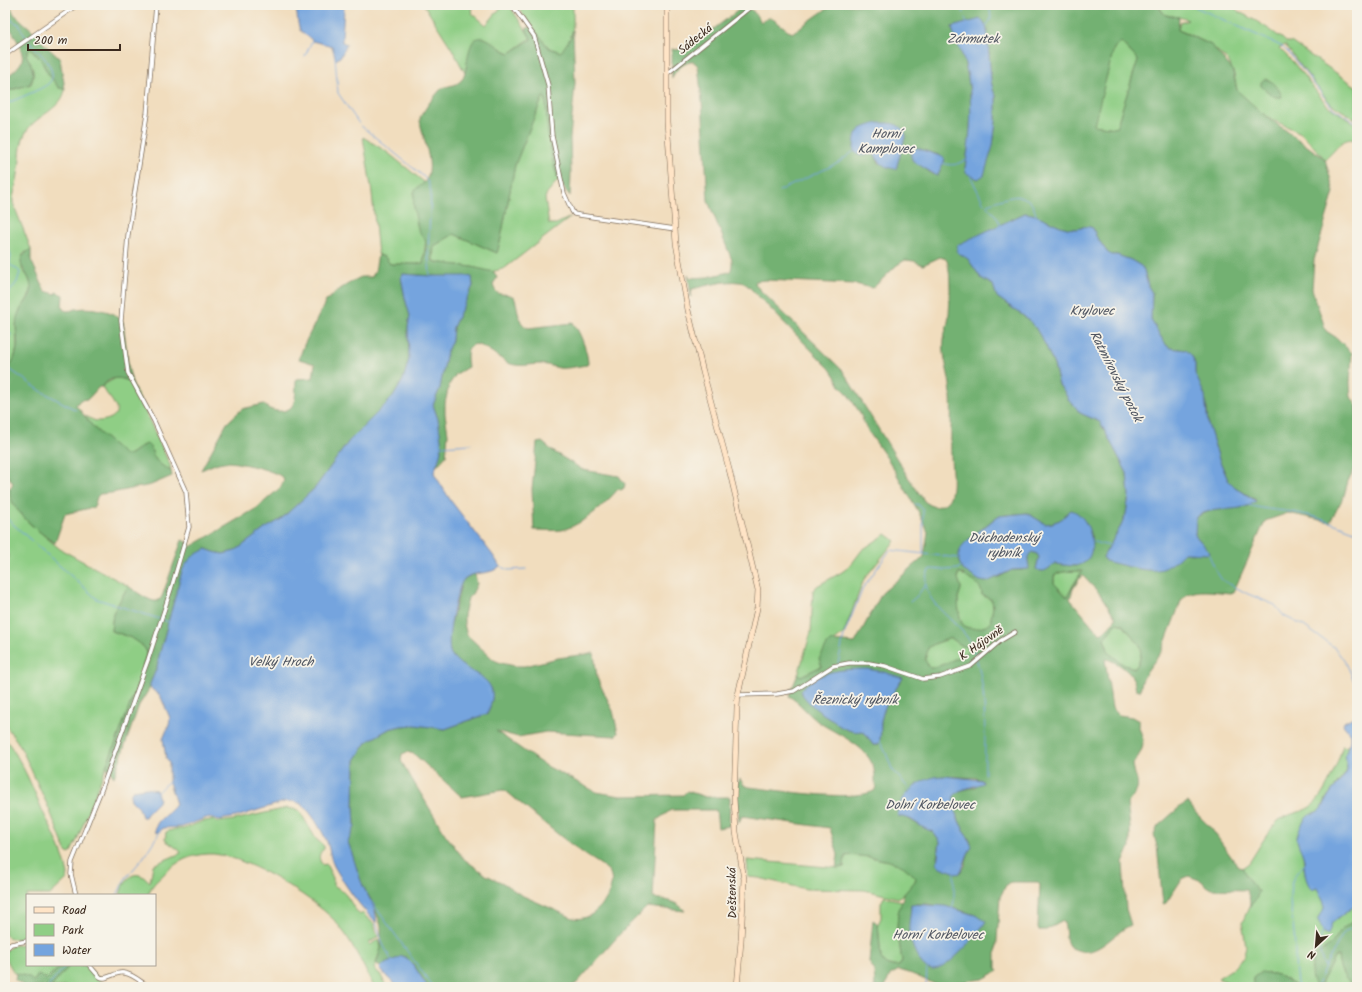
<svg xmlns="http://www.w3.org/2000/svg" width="1362" height="992" viewBox="0 0 1362 992" font-family="Kalam,sans-serif">
<style>
.green{fill:#8fce85;stroke:#657c52}
.forest{fill:#73b172;stroke:#576e48;fill-rule:evenodd}
.water{fill:#74a4de;stroke:#58677e}
.lines{fill:none;stroke-linecap:round;stroke-linejoin:round}
.stream{stroke:#74a4de;stroke-width:1}
.minor-casing{stroke:#7b6956;stroke-width:5}
.secondary-casing{stroke:#7b6956;stroke-width:6}
.minor{stroke:#fff;stroke-width:3.5}
.secondary{stroke:#ffe4c6;stroke-width:5}
.labels{text-anchor:middle;stroke-width:3.5;stroke-linejoin:round;paint-order:stroke}
.street-label{font-size:12px;fill:#3b2a1e;stroke:#f7f3e8}
.water-label{font-size:13px;font-style:italic;fill:#4f5561;stroke:#f7f3e8}
</style>
<rect width="100%" height="100%" fill="#f7f3e8"/>
<filter id="ink" filterUnits="userSpaceOnUse"><feTurbulence type="fractalNoise" baseFrequency=".025" numOctaves="2"/><feDisplacementMap in="SourceGraphic" scale="8" xChannelSelector="R" yChannelSelector="G"/><feConvolveMatrix kernelMatrix="1 2 1 2 8 2 1 2 1" color-interpolation-filters="sRGB"/></filter>
<filter id="wash" filterUnits="userSpaceOnUse"><feTurbulence type="fractalNoise" baseFrequency=".012" numOctaves="4" result="noise"/><feDisplacementMap in="SourceGraphic" scale="16" xChannelSelector="R" yChannelSelector="G"/><feGaussianBlur stdDeviation="0.9" result="paint"/><feColorMatrix in="noise" values="0 0 0 0 0 0 0 0 0 0 0 0 0 0 0 0 0 1.4 0 .05"/><feComposite in="paint" operator="in"/></filter>
<g filter="url(#wash)">
<rect width="100%" height="100%" fill="#f1ddbe"/>
<path class="green" d="M424,5H473L471,10L473,12L472,13L486,25L503,5H509L531,38L510,53L501,49L485,38L473,42L468,58L465,73L452,49Z
M516,5H573C573,26 575,33 563,51L559,52L549,48L531,26Z
M1158,5H1232L1241,14V13C1253,19 1262,24 1273,32C1278,36 1282,37 1286,42H1291L1298,47L1357,87V120L1331,104L1320,91L1285,45L1279,48L1293,62L1327,105L1357,125V141C1342,134 1336,152 1325,159L1301,133L1273,120L1262,113L1239,93L1237,90L1234,74L1229,62L1211,45L1186,33L1178,30L1180,23L1188,20L1179,17L1165,15Z
M1121,42L1138,60L1116,128L1093,125L1114,48Z
M30,48L41,60L47,72L59,88L65,89C63,108 38,115 28,129C19,142 21,153 19,168C18,178 15,188 13,198V203L31,249L23,254L22,269L28,277L32,288L28,298L19,312L16,325L17,348L14,359L5,376V92L31,84C36,73 32,65 26,55Z
M543,97L545,98L546,100L554,161L559,179L547,193L545,198L549,224H556L571,217L505,268L499,270L490,272L472,267L447,264L433,261L434,246L454,234L497,253L501,238L510,191L515,165L531,125Z
M363,137L387,152L424,182V184L416,190L414,192V208L426,239L423,263L421,264H390L385,257L378,255L372,193Z
M116,378H123L132,383L170,465L171,471C160,465 153,460 151,448L143,445L129,455L125,456L94,428L83,415C88,417 93,421 98,421C106,421 121,417 115,406C112,399 106,394 102,387L105,384Z
M5,487L10,488L12,501L15,507L29,523L60,549L128,586L113,613L111,631C124,635 140,639 147,652L139,680L117,740L77,840L71,852L69,854L66,852L50,811L23,752L17,741L5,725V565L9,556L5,553Z
M886,534L893,539L895,541L864,579L844,633L836,640L831,641L820,662L822,666L801,676L798,675L811,632L813,590L817,586L842,572L850,566L862,550Z
M1079,571H1082L1073,585L1067,597L1054,583V576C1061,570 1071,572 1079,571Z
M958,574C965,574 978,582 981,589C982,590 982,594 982,595L992,600L993,607L990,624C983,628 967,632 962,623C959,619 958,603 958,598C959,595 960,592 961,589C961,584 957,580 958,574Z
M1117,623L1123,625L1140,645C1142,652 1140,660 1137,666L1135,668L1124,665L1109,653L1104,638Z
M951,638L961,645L968,648L969,650C962,656 938,669 929,667L925,660L928,648L934,644Z
M5,738C22,761 32,786 43,812C53,832 64,853 68,875L67,879L50,895H27V938C18,940 12,940 5,935Z
M1350,744L1345,757L1347,770L1345,774L1327,797L1322,808L1319,811L1311,814L1298,843L1303,853L1304,869L1317,887L1325,905L1324,910L1318,920L1332,923L1357,904V918L1341,930L1333,942L1327,948L1313,956L1320,986L1334,958L1337,956H1338C1339,969 1344,980 1355,987H1298L1278,975L1261,972L1253,978V987H1241L1219,979L1218,978L1232,969L1243,958L1246,946L1242,923L1249,907L1251,905L1259,891C1253,887 1244,875 1242,868L1249,863C1257,851 1269,829 1279,820C1289,813 1301,813 1310,807C1325,798 1338,762 1343,745L1345,747Z
M287,808L299,810L316,839L324,846V849C318,853 318,860 323,865L326,864L333,878V885C350,894 348,902 360,915L362,913L374,924L378,937L369,943L370,945L379,939L381,948L374,969L380,974L387,987H374C362,964 351,938 334,920C312,897 239,851 207,854C190,855 178,861 166,872C158,881 152,883 148,895H120C122,885 130,870 142,876C146,877 148,881 150,882L153,865L181,853L179,850L165,840L166,832L175,829H183L203,821L213,820L219,822L234,820Z
M853,855C864,856 896,861 905,867C908,870 913,875 916,878C913,887 906,893 898,898L864,890L806,889L759,878L748,877V875L747,860L839,868L844,867L845,856Z
M884,897L902,901V904L898,913L897,928L902,961L901,964L897,967L885,964L881,959L878,924L881,918V903Z
M27,943V965H62L47,979L37,976L34,981H32L29,977L14,973L5,957V952L11,946Z
M70,965H86L101,981L94,987H51Z"/>
<path class="forest" d="M5,5H10L14,14L33,31L46,46L60,59L65,89L59,88L47,72L41,60L30,48L26,55C32,65 36,74 30,84L5,92V79C10,74 21,66 22,60C25,53 12,27 5,24Z
M832,5H1069L1082,7L1105,6L1107,5H1157L1165,15L1179,17L1178,30L1211,45L1232,69L1237,90L1240,93L1262,113L1325,159L1334,192L1314,260L1312,289L1326,331L1337,338L1352,353L1350,383L1351,397L1357,406V465L1348,481L1344,496L1330,522L1288,513L1265,521L1233,593C1217,593 1190,585 1181,601L1162,651L1147,671L1142,681L1140,691L1136,690C1135,686 1135,681 1132,677C1128,670 1113,659 1105,659L1112,708L1119,715L1132,717L1139,721C1140,725 1138,726 1140,730C1146,746 1142,751 1133,764C1136,786 1144,783 1127,804L1130,826V847L1123,863L1126,909L1131,925C1114,932 1098,958 1077,950C1074,949 1071,948 1069,946C1064,939 1067,929 1063,921L1046,930H1039L1038,927L1040,884L1038,882H1012L1008,883L1005,887L1000,897L996,954V968L998,971L983,979L937,985L912,974L899,970L890,975L885,987H875L874,970L869,962L873,920L878,924L881,958C884,965 892,967 899,966L902,961L897,928L898,913L904,894L915,881L916,878C913,875 908,870 904,867C894,860 857,854 845,856L844,867L836,868L838,855L830,828L742,816L739,822L737,785L740,779L744,785L749,787C776,790 852,802 874,791C877,787 875,784 875,779C876,747 838,736 817,721C807,713 800,703 789,696L798,674L801,676L822,666L819,659L827,645L831,641L855,643L882,593L924,557L928,532L918,511L889,461L866,428L860,413L847,393L840,386L836,378L830,369L750,288C747,285 744,282 739,282C726,280 705,286 692,289L691,297L688,274L690,278L708,277L729,272L731,270L732,265V260L708,201L702,101L698,66L694,62C687,60 673,71 672,79V49L676,50L691,46L744,6L753,11L761,22L770,17L792,33ZM967,24L987,29L991,80L993,90L996,96V121L993,146L965,168C971,135 974,98 965,64C963,58 961,51 958,44C956,38 953,33 952,27ZM1121,42L1138,60L1116,128L1094,125L1114,48ZM906,134L896,169L879,163L874,154ZM917,148L939,155L943,162L939,173L933,175L922,166ZM1025,213C1042,214 1056,228 1074,229C1083,229 1082,224 1093,228L1096,236L1107,252L1111,255H1117L1131,260L1141,266L1144,270L1148,286L1152,293L1151,320L1165,344L1170,348L1186,350L1192,356L1195,364V373L1207,409L1208,424L1219,459L1228,480L1235,487L1256,500L1246,507L1212,510L1196,517L1195,535L1208,550L1193,554L1184,553L1175,562L1103,557L1121,526L1126,514L1129,496L1127,473L1100,422L1080,413L1074,405L1069,401L1064,391L1059,385L1054,365L1046,346L1035,327L1025,317L997,297L993,285L981,278L968,259L1000,225ZM940,257L946,259C952,269 950,309 948,322C947,328 944,333 944,340C942,355 948,370 950,385C953,408 950,431 951,454C951,467 954,481 951,494C949,503 942,506 934,507L925,502L908,477L843,371L759,289L755,283L756,281L765,280L855,284L873,288L897,265L905,260L914,261L923,265ZM1071,510L1074,511L1091,535L1092,545L1077,566L1054,564L1048,569H1036L1039,557L1037,554L1032,552C1027,555 1027,559 1029,565L1023,570H1012L999,577L980,581L963,570L959,562L972,536L998,516L1027,513L1045,524L1052,523L1060,520ZM1079,571H1082L1067,597L1054,583V576C1061,570 1071,572 1079,571ZM958,574H963C971,583 980,580 982,595L992,600L993,607L990,624C983,628 967,632 962,623C959,619 958,603 958,598C959,595 960,592 961,589C961,584 957,580 958,574ZM1082,575L1099,593L1116,618L1113,623L1101,634L1096,630L1070,599L1073,589ZM1117,623L1123,625L1140,645C1142,652 1140,663 1135,668L1124,665L1109,653L1104,638ZM951,638L961,645L968,648L969,650C962,656 938,669 929,667L925,660L928,648L934,644ZM903,678C895,691 885,702 882,717C879,727 883,734 878,745H873L865,733L861,731C854,733 843,729 837,724C833,721 838,723 833,720C820,713 809,704 801,691ZM944,776L976,778L982,780L975,787L959,791L954,796C951,809 964,831 971,842L965,866L959,874L954,871L937,858L940,842L933,832L924,828L897,812C907,788 918,781 944,776ZM911,904H928L957,909L975,915L984,925L972,939L909,936Z
M531,26L549,48L561,52L571,37L573,30L575,83L570,138L571,174L570,196C566,191 562,186 559,180C550,162 546,122 546,100L545,98L543,97L531,125L515,165L510,191L501,238L497,253L454,234L434,246L432,259L433,261L436,262L472,267L494,272L497,278L493,284C496,299 504,291 514,297C519,307 516,323 528,328L573,323C580,331 588,353 588,364L587,365C578,366 567,369 559,368C552,366 545,364 538,364C528,365 517,367 508,363C500,359 480,341 473,345C465,348 467,360 468,367L456,374L449,385L445,403V414L448,434L446,456L436,467L439,459L438,419L433,405L440,388L447,351L452,340L453,327L473,286L472,278L430,276L403,274L401,277L405,298L410,316L408,327L409,359L403,380L393,397L349,441L315,488L280,520L266,528L235,551L223,554L214,552L206,549L182,571L159,656L157,667L150,684V688L139,705L114,777L106,766L117,740L139,680L147,652C140,639 124,635 111,631L113,613L128,586C134,590 151,603 157,601C160,600 162,597 163,594L182,540L189,543V547L192,546L257,508L281,487L284,479C279,471 235,461 225,462C217,462 209,467 201,470L227,423L242,409L264,404C267,409 272,410 277,411C299,413 295,393 296,379L313,378L315,364L299,359L304,345L326,301L337,291L353,281L361,277H372L375,271L378,255L385,257L390,264H415L423,263C425,252 430,239 419,233C417,224 409,194 417,188C423,184 427,182 429,172C431,160 425,143 422,130C421,127 420,122 420,118C421,115 424,111 426,108C427,105 440,90 441,89C450,84 459,87 464,76C468,67 467,41 478,38C489,35 500,51 510,53L531,39L526,29Z
M1265,79C1274,81 1279,88 1282,97C1273,99 1268,92 1261,86V82Z
M31,249V260L45,291L55,294H56V292L63,295L62,307L64,310C69,312 71,310 76,309C88,307 102,309 114,314C117,316 120,319 123,322L129,370L132,383C121,377 111,375 102,387H99L88,399L80,400L76,405L94,428L125,455C133,456 138,446 147,444L151,448C153,460 160,465 171,471L172,476L151,485L111,493L100,494L97,497L94,507L65,514L55,543C41,534 6,507 10,489C11,487 12,485 13,483L5,472C5,448 5,425 5,401C5,394 3,383 5,376C8,367 16,359 17,348C19,337 13,325 19,312C23,304 32,297 31,288C31,270 8,264 31,249Z
M542,442L554,452L583,470L619,476L625,484L624,488L621,490L618,489C605,505 582,525 562,530C553,531 543,530 534,530L532,489L537,443Z
M475,574L477,584L472,594L468,598L464,615V624L467,635L494,660L501,663L515,666H525L558,658L594,653L597,678L613,711L618,733L615,736L546,732L518,737L496,731L541,763L596,792L621,796L683,795L687,791L706,797H730L729,826L718,828L716,810H671L657,820L653,898C666,900 677,901 685,911L647,907L619,935L577,983L571,987H428C422,979 411,957 402,956L381,966L376,964L381,948V926L374,905L361,883L348,842L355,826L354,806L355,760L368,741L389,729L401,726L415,725L445,729L487,714C507,675 465,678 451,654C448,648 449,639 449,632L462,581L467,577ZM407,752L414,754L462,797L503,790L506,791C531,812 556,834 583,853C589,858 607,867 610,873C615,885 607,901 598,909C591,916 584,920 573,918L521,895L503,883L486,875L464,859L445,834L401,761L402,754Z
M1188,802L1196,813L1211,828L1232,858L1239,867L1243,868C1244,874 1253,888 1259,891L1256,900L1253,902L1251,905L1249,907C1251,901 1249,896 1246,890L1211,889L1206,886L1202,881L1194,878L1189,876L1182,879L1166,903L1163,904L1157,846L1154,835L1158,826L1181,806Z
M1357,918V986L1355,987C1344,980 1339,969 1338,956H1337L1334,958L1320,986L1314,985C1309,976 1312,966 1313,956L1327,948L1333,942L1341,930Z
M62,965H70L51,987H26L15,980L16,973L29,977L33,981H34L38,975L47,979Z
M1261,972L1278,975L1298,987H1253V978Z"/>
<path class="water" d="M300,5H344C344,18 342,29 342,42L347,44L341,56L336,60L332,46L312,41C310,36 303,35 300,30C297,24 298,16 296,10Z
M980,19L984,23L987,29L991,80L993,90L996,96V121L993,146L984,175L978,179L966,173L965,168C971,134 974,98 965,64C962,52 954,39 952,27Z
M878,123C892,123 898,122 906,134L896,169C885,168 880,164 874,154L860,156L854,151C854,129 859,128 878,123Z
M917,148L943,157L945,160L937,176L913,161L911,157V149Z
M1025,213C1043,214 1057,229 1075,229C1085,229 1081,224 1093,228L1096,236L1107,252L1111,255H1117L1131,260L1141,266L1144,270L1148,286L1152,293L1151,320L1165,344L1170,348L1186,350L1192,356L1195,364V373L1205,396L1208,424L1219,459L1228,480L1235,487L1256,501C1239,515 1214,504 1196,517L1195,535L1208,550L1209,554L1184,553C1177,560 1168,569 1158,570C1144,572 1119,564 1105,561L1103,557L1121,526L1126,514L1129,496L1127,473L1100,422L1080,413L1074,405L1069,401L1064,391L1059,385L1054,365L1046,346L1035,327L1025,317L997,297L993,285L981,278L968,259L957,252V245Z
M403,274L430,276H466L472,277L473,286L453,327L452,340L447,351L440,388L433,405L438,419L442,446L439,459L434,472L435,475L451,501L492,554L500,566C491,577 469,569 462,582C456,594 445,643 451,654C466,678 507,673 487,714L445,729L415,725L401,726L389,729L368,741L355,760L354,806L355,827L348,842C353,855 356,868 361,881C366,896 378,906 376,923C359,905 346,887 334,866C330,858 330,850 327,842C324,834 309,808 301,804C296,801 289,801 284,802L236,817L219,820L212,818H206L182,827L164,828L156,833C152,820 172,813 176,804L169,782V763L166,758L163,739L169,725L170,718L160,695L150,688V684L157,667L159,656L182,571C189,558 193,555 206,549L214,552L223,554L235,551L266,528L280,520L315,488L349,441L393,397L403,380L409,359L408,327L410,316L405,298L401,277Z
M1071,510C1090,515 1101,555 1082,564C1074,568 1062,564 1054,564C1048,569 1044,574 1036,569L1039,557L1037,554L1032,552C1025,557 1029,562 1029,569L1012,570L987,582L980,581L963,570L959,562V553L962,546L968,540L998,516L1027,513L1045,524L1052,523L1060,520Z
M867,669L884,672L903,678C895,691 885,702 882,717C879,727 883,734 878,745H873L865,733L861,731C854,733 843,729 837,724C833,721 838,723 833,720C819,712 809,705 800,691C818,670 842,669 867,669Z
M1357,715V904L1332,923L1328,935L1324,933L1318,920C1329,901 1323,905 1317,887L1312,889C1305,883 1304,869 1304,860C1303,852 1296,843 1297,837C1299,829 1304,818 1311,814C1315,812 1319,812 1322,808C1325,805 1325,801 1327,798C1332,789 1341,782 1346,773C1349,766 1344,759 1346,752C1350,740 1354,736 1343,725L1344,722Z
M944,776L982,780L983,783L959,791L954,796C950,813 967,832 972,847C965,856 966,864 959,874L940,867L937,863L940,842L933,832L924,828L910,819L898,816C895,802 915,783 928,779C933,777 939,776 944,776Z
M146,788L156,790L159,798L158,802L149,811L145,817H142L139,808L131,800L130,795L133,790Z
M911,904L945,906L975,915L986,921C979,933 947,971 933,970C921,970 912,947 910,937C907,927 911,915 911,904Z
M402,956C411,957 422,979 428,987H398L389,979L380,969L381,966Z"/>
<g class="lines">
<path class="stream" d="M960,5L962,7L964,13
M1191,5L1281,46L1289,53L1333,108L1357,123
M5,6L12,21L19,24C24,42 49,56 52,73C53,77 51,81 48,84C42,89 17,99 8,103L5,102
M962,7L974,8L987,7L990,10L991,19L986,27
M287,10H296
M965,18L967,25
M5,19L10,17
M305,56L312,41
M335,56L338,93L360,125L423,176L428,182L431,192L428,252L430,276
M902,147L913,150
M943,163C952,167 958,164 966,160
M970,175L983,202L996,216L1001,226
M779,191L838,163L854,151
M987,204C1007,198 1031,186 1036,216
M5,238L11,256L9,264L18,270L20,272L17,282L5,298
M5,332L11,334L5,344
M5,366L41,391L76,410
M442,446L471,444
M915,504L919,505L923,510V553
M1249,505C1265,510 1282,510 1298,513C1318,517 1338,525 1357,532
M5,517L97,599L169,622
M1090,541L1105,545H1110
M1208,553L1216,571L1222,580L1248,594L1275,605L1284,616L1304,626L1335,648L1347,665L1357,688
M500,566L508,570L526,569
M961,566L958,569L944,570L932,569L929,570C913,599 960,621 970,642C989,683 984,730 985,774
M910,602L917,596L926,584
M838,664L844,635L863,588L890,550L959,558
M879,740L886,753L892,769L911,791
M157,793L164,785L169,782
M117,895L125,879L143,858L161,830
M371,901L433,987
M952,909L954,901V870
M376,923L383,944L392,962
M1325,966L1343,934L1357,923
M48,987L66,965
M926,987L927,968
M1298,987C1294,971 1296,951 1294,934C1293,917 1287,899 1292,882C1294,875 1299,869 1304,865
M1316,987L1325,967C1318,952 1318,945 1323,930"/>
</g>
</g>
<g filter="url(#ink)">
<g class="lines">
<defs>
<path id="minor" d="M512,5L534,36L548,85L552,136L564,193L572,211L574,214L579,215L675,229
M5,55L77,5
M668,73L753,5
M738,695L777,694L794,691L833,666L849,663H869L885,666L923,679L940,677L971,666L1000,641L1015,632
M76,895L71,874L72,862L102,788L148,660L171,589L189,527L186,492L154,421L128,373L121,321L128,235L147,114L156,5
M5,950L11,944L27,941
M89,965C93,969 96,974 100,977C107,981 115,971 124,973C133,974 141,982 149,987"/>
<path id="secondary" d="M667,5V122L676,243L688,310L703,372L730,473L758,590L757,608L738,695L737,707L734,799L736,832L744,879L741,941L737,987"/>
</defs>
<use href="#minor" class="minor-casing"/>
<use href="#secondary" class="secondary-casing"/>
<use href="#minor" class="minor"/>
<use href="#secondary" class="secondary"/>
</g>
</g>
<g class="labels">
<g class="street-label">
<text transform="translate(695 39) rotate(-39)" y="4">Sádecká</text>
<text transform="translate(981 643) rotate(-35)" y="4">K Hájovně</text>
<text transform="translate(732 893) rotate(-91)" y="4">Deštenská</text>
</g>
<g class="water-label">
<text x="973" y="43">Zármutek</text>
<text x="886" y="138">Horní<tspan x="886" dy="15">Kamplovec</tspan></text>
<text x="1092" y="315">Krylovec</text>
<text transform="translate(1117 376) rotate(63)" y="5">Ratmírovský potok</text>
<text x="1004" y="542">Důchodenský<tspan x="1004" dy="15">rybník</tspan></text>
<text x="281" y="666">Velký Hroch</text>
<text x="855" y="704">Řeznický rybník</text>
<text x="930" y="809">Dolní Korbelovec</text>
<text x="938" y="939">Horní Korbelovec</text>
</g>
</g>
<rect width="1362" height="992" fill="none" stroke="#f7f3e8" stroke-width="20"/>
<rect x="26" y="894" width="130" height="72" fill="#f7f3e8" stroke="#aca397"/>
<rect x="34" y="907" width="20" height="6" fill="#ffe4c6" stroke="#aca397"/>
<text x="62" y="914" font-size="12" fill="#3b2a1e">Road</text>
<rect x="34" y="924" width="20" height="12" fill="#8fce85" stroke="#aca397"/>
<text x="62" y="934" font-size="12" fill="#3b2a1e">Park</text>
<rect x="34" y="944" width="20" height="12" fill="#74a4de" stroke="#aca397"/>
<text x="62" y="954" font-size="12" fill="#3b2a1e">Water</text>
<g transform="translate(1316 946) rotate(206)" stroke="#f7f3e8" stroke-width="3" paint-order="stroke">
<path d="M0-3L7 15L0 10L-7 15Z" fill="#3b2a1e"/>
<text y="-6" font-size="11" font-weight="bold" text-anchor="middle" fill="#3b2a1e">N</text>
</g>
<path d="M28 44v6h92v-6" fill="none" stroke="#3b2a1e" stroke-width="2"/>
<text x="34" y="44" font-size="12" fill="#3b2a1e" stroke="#f7f3e8" stroke-width="3" paint-order="stroke">200 m</text>
</svg>
